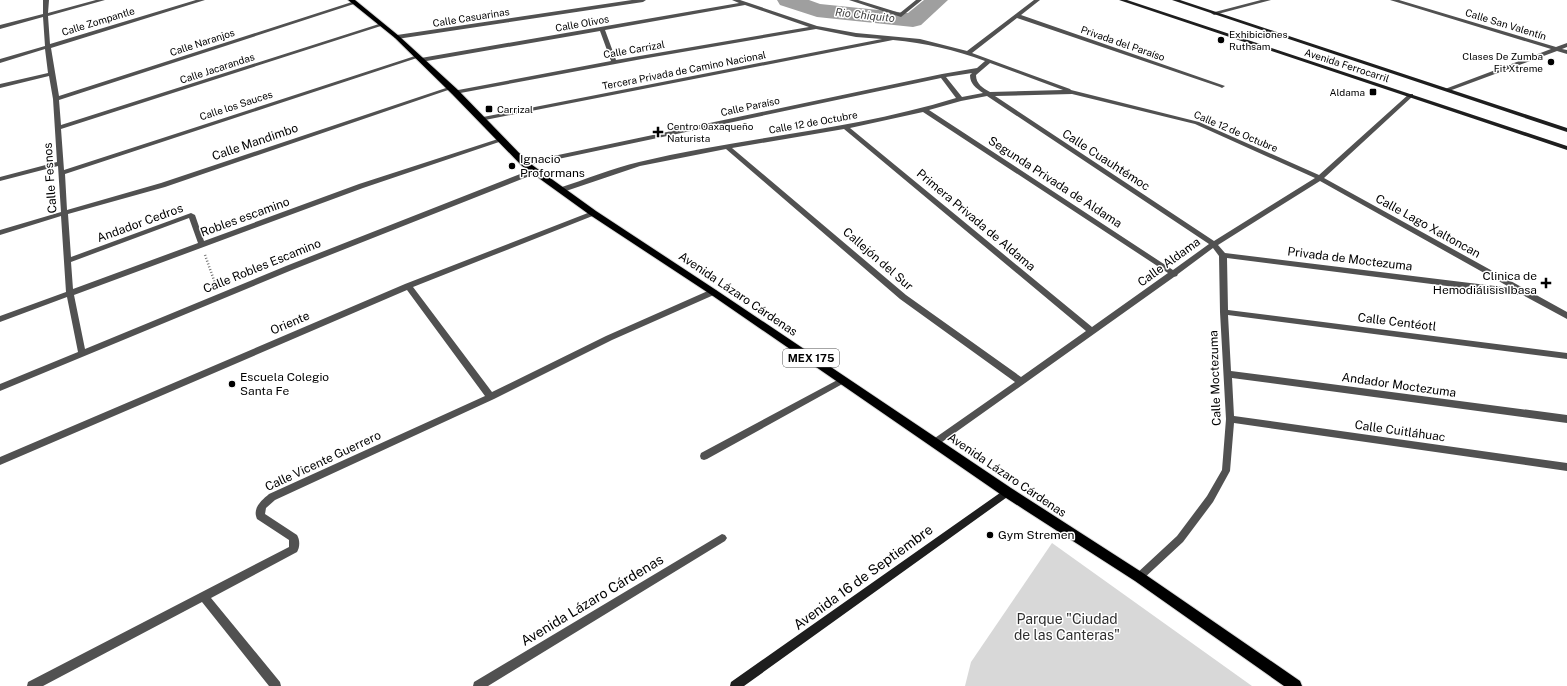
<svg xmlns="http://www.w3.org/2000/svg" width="1567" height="686" viewBox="0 0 1567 686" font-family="'Public Sans',sans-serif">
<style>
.green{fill:#d8d8d8}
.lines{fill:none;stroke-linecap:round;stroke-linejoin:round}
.river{fill:#9f9f9f;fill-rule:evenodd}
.primary-casing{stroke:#dbdbdb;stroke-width:2}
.path{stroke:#737373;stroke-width:2.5;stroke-dasharray:1 2;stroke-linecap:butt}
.street{fill:#515151;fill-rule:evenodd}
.secondary{fill:#1e1e1e;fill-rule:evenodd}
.primary{fill:#000;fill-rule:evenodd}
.poi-dot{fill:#000;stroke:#fff;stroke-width:1.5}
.labels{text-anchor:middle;stroke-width:3;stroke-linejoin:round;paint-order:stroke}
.far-street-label{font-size:10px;fill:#000;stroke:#fff}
.far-poi-label{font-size:10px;fill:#000;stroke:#fff;text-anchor:start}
.far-water-label{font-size:11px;font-style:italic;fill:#404040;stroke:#fff}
.shield{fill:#fff;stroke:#4c4c4c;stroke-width:1}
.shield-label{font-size:11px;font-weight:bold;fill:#000}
.street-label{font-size:12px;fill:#000;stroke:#fff}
.poi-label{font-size:12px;fill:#000;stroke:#fff;text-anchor:start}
.near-street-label{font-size:14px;fill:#000;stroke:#fff}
.near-park-label{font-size:14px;fill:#2f2f2f;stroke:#fff}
</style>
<rect width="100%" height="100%" fill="#fff"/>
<path class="green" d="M1052,543L1252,686H965L971,662Z"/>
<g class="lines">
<path class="river" d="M777,0H809L820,4L908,13L924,0H948L921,25L913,27L817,17L780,5Z"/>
<defs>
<path id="primary" d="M348,0H355L399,36L458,90L528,162L596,211L716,290L1011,488L1143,573L1300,681L1302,686H1284L1135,581L1003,496L710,294L590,215L522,166L452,94L395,38Z"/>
</defs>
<use href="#primary" class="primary-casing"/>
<path class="path" d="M205,255L216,286"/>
<path class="street" d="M43,0H49L48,13L96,0H105L48,16L50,44L196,0H205L51,48L59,96L352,2L357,3L59,100L61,125L379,24L384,25L61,129L64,170L415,56L420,57L65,174L67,210L161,183L449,87L451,86L454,88L165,187L68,214L71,257L191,213L195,215L204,241L359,184L498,139H502L503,140L502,141L363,188L74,295L85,349L286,266L533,169H535L538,171L537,173L292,270L0,391V384L78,352L67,297L0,322V316L66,292L61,216L0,235V230L61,212L58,166L0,181V177L57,162L53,99L49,76L0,88V84L48,73L45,49L0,63V59L45,46L43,17L0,29V25L43,14ZM189,218L198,243L73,289L71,262Z
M632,0H646L643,2L397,39L394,37L397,35Z
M732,0H740L817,26L856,33L920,39L967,51L1034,0H1040L1021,15L1225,86L1222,88L1220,87L1017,18L972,53L1070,89L1071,90L1199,122L1319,175L1409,94H1413V96L1324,178L1567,312V319L1521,294L1518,295L1227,258L1228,310L1567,353V359L1228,315L1231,371L1567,415V423L1232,378L1234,416L1567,463V471L1234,423L1230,471L1213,502L1183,542L1142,580L1139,582L1136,580L1134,577L1136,574L1177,536L1207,496L1222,470L1226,419L1220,312L1219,256L1213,248L1178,274L1177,276L1174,277L935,447L932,446L931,443L932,440L1015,382L900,299L726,149L640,166L563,192H559L558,190L559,188C584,180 613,168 639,162C744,137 853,130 956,98L941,78L525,166L522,164L525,162L942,74L977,68L985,61C955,50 925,43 893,40L480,121L477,119L478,118L882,39L856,37L816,29L642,59L455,94L452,92L453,91L611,61L600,31L421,62L418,60L421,58L739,3ZM745,5L809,27L616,60L605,30ZM990,63L1063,90L990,92C983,88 976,84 976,75ZM972,73L970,75C970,84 976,88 983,93L962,97L946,77ZM1072,94L1195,124L1315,178L1214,241L995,96ZM987,96L1209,244L1173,270L929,110L961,101ZM923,112L1168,273L1092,327L850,128ZM844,129L1086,331L1021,377L906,295L732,148ZM1320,181L1511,288L1225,253L1218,245Z
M849,0H858L900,13L916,0H922L901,17Z
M1261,0H1271L1214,15L1211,13Z
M1390,0H1399L1556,47L1567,43V47L1562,49L1567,50V54L1557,51L1449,91H1445V89L1551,49Z
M593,211H595L596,213L595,215L413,287L492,392L606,336L710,290H716L717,292L716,294L612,340L494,399L275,500L266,508L265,514L297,535C300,540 300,547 297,552L211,598L280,682L281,686H269L202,602L43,686H27L28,682L289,547V540L257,519C252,508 262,500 269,494L485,396L407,290L0,465V457L405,284Z
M843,377L846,378L847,380L846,382L707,459L704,460L701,459L700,456L701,453Z
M722,534L725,535L727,538L725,541L488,686H473L474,682Z"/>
<path class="secondary" d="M1119,0H1127L1567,146V150Z
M1172,0H1180L1567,128V132Z
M1007,488L1010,489L1012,492L1010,495L744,686H730L731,682Z"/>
<use href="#primary" class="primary"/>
</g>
<g class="poi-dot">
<circle cx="1221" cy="40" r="4"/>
<circle cx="1551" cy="62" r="4"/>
<rect x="1369" y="88" width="8" height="8" rx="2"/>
<rect x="485" y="105" width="8" height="8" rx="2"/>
<path d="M656 126h4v4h4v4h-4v4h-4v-4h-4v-4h4z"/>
<circle cx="512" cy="166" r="4"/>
<path d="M1544 277h4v4h4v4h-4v4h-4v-4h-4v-4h4z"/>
<circle cx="232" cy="384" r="4"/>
<circle cx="990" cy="535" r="4"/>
</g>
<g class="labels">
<g class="far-street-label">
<text transform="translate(471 17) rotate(-9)" y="4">Calle Casuarinas</text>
<text transform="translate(98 21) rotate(-17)" y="4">Calle Zompantle</text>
<text transform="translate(582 23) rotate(-10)" y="4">Calle Olivos</text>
<text transform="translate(1506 24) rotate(17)" y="4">Calle San Valentín</text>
<text transform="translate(202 42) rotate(-18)" y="4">Calle Naranjos</text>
<text transform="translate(1123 43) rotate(19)" y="4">Privada del Paraíso</text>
<text transform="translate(634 49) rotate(-10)" y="4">Calle Carrizal</text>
<text transform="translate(1347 65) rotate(18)" y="4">Avenida Ferrocarril</text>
<text transform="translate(217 68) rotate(-18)" y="4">Calle Jacarandas</text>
<text transform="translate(684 70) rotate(-11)" y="4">Tercera Privada de Camino Nacional</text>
<text transform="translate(236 105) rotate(-18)" y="4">Calle los Sauces</text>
<text transform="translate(750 106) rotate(-12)" y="4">Calle Paraíso</text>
<text transform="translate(813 122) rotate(-10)" y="4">Calle 12 de Octubre</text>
<text transform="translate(1236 131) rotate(23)" y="4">Calle 12 de Octubre</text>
</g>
<g class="far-poi-label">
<text x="1229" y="38">Exhibiciones<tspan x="1229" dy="12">Ruthsam</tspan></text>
<text x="1543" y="60" text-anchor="end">Clases De Zumba<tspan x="1543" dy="12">Fit Xtreme</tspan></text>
<text x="1365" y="96" text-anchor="end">Aldama</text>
<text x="497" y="113">Carrizal</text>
<text x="667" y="130">Centro Oaxaqueño<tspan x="667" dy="12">Naturista</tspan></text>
</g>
<g class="far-water-label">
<text transform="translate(865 15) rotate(6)" y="4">Rio Chiquito</text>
</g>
<rect class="shield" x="783" y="349" width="56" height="18" rx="3"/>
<g class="shield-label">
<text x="811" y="362">MEX 175</text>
</g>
<g class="street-label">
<text transform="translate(255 142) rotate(-19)" y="4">Calle Mandimbo</text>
<text transform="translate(1106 160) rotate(33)" y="4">Calle Cuauhtémoc</text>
<text transform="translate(50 178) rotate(-94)" y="4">Calle Fesnos</text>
<text transform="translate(1055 182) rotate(33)" y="4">Segunda Privada de Aldama</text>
<text transform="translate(245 217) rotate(-20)" y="4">Robles escamino</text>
<text transform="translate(976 220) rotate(40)" y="4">Primera Privada de Aldama</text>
<text transform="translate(140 223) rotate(-20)" y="4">Andador Cedros</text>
<text transform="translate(1428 226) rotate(29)" y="4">Calle Lago Xaltoncan</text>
<text transform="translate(878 259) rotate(41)" y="4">Callejón del Sur</text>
<text transform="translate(1350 259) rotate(7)" y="4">Privada de Moctezuma</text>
<text transform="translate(1169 262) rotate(-36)" y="4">Calle Aldama</text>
<text transform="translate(262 266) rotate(-22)" y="4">Calle Robles Escamino</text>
<text transform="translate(738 294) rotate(34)" y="4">Avenida Lázaro Cárdenas</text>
<text transform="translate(1397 322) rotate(7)" y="4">Calle Centéotl</text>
<text transform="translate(290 323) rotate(-23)" y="4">Oriente</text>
<text transform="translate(1215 378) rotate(-92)" y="4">Calle Moctezuma</text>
<text transform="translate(1399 385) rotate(8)" y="4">Andador Moctezuma</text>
<text transform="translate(1400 431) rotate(8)" y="4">Calle Cuitláhuac</text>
<text transform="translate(323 461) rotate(-25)" y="4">Calle Vicente Guerrero</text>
<text transform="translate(1007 475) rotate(34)" y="4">Avenida Lázaro Cárdenas</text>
</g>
<g class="poi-label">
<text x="520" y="163">Ignacio<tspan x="520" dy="14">Proformans</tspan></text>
<text x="1537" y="280" text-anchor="end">Clinica de<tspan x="1537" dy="14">Hemodiálisis Ibasa</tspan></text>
<text x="240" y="381">Escuela Colegio<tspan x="240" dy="14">Santa Fe</tspan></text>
<text x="998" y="539">Gym Stremen</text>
</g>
<g class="near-street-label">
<text transform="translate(863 577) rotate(-36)" y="5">Avenida 16 de Septiembre</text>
<text transform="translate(592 600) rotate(-31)" y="5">Avenida Lázaro Cárdenas</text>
</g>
<g class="near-park-label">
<text x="1067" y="624">Parque "Ciudad<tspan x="1067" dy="16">de las Canteras"</tspan></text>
</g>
</g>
</svg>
